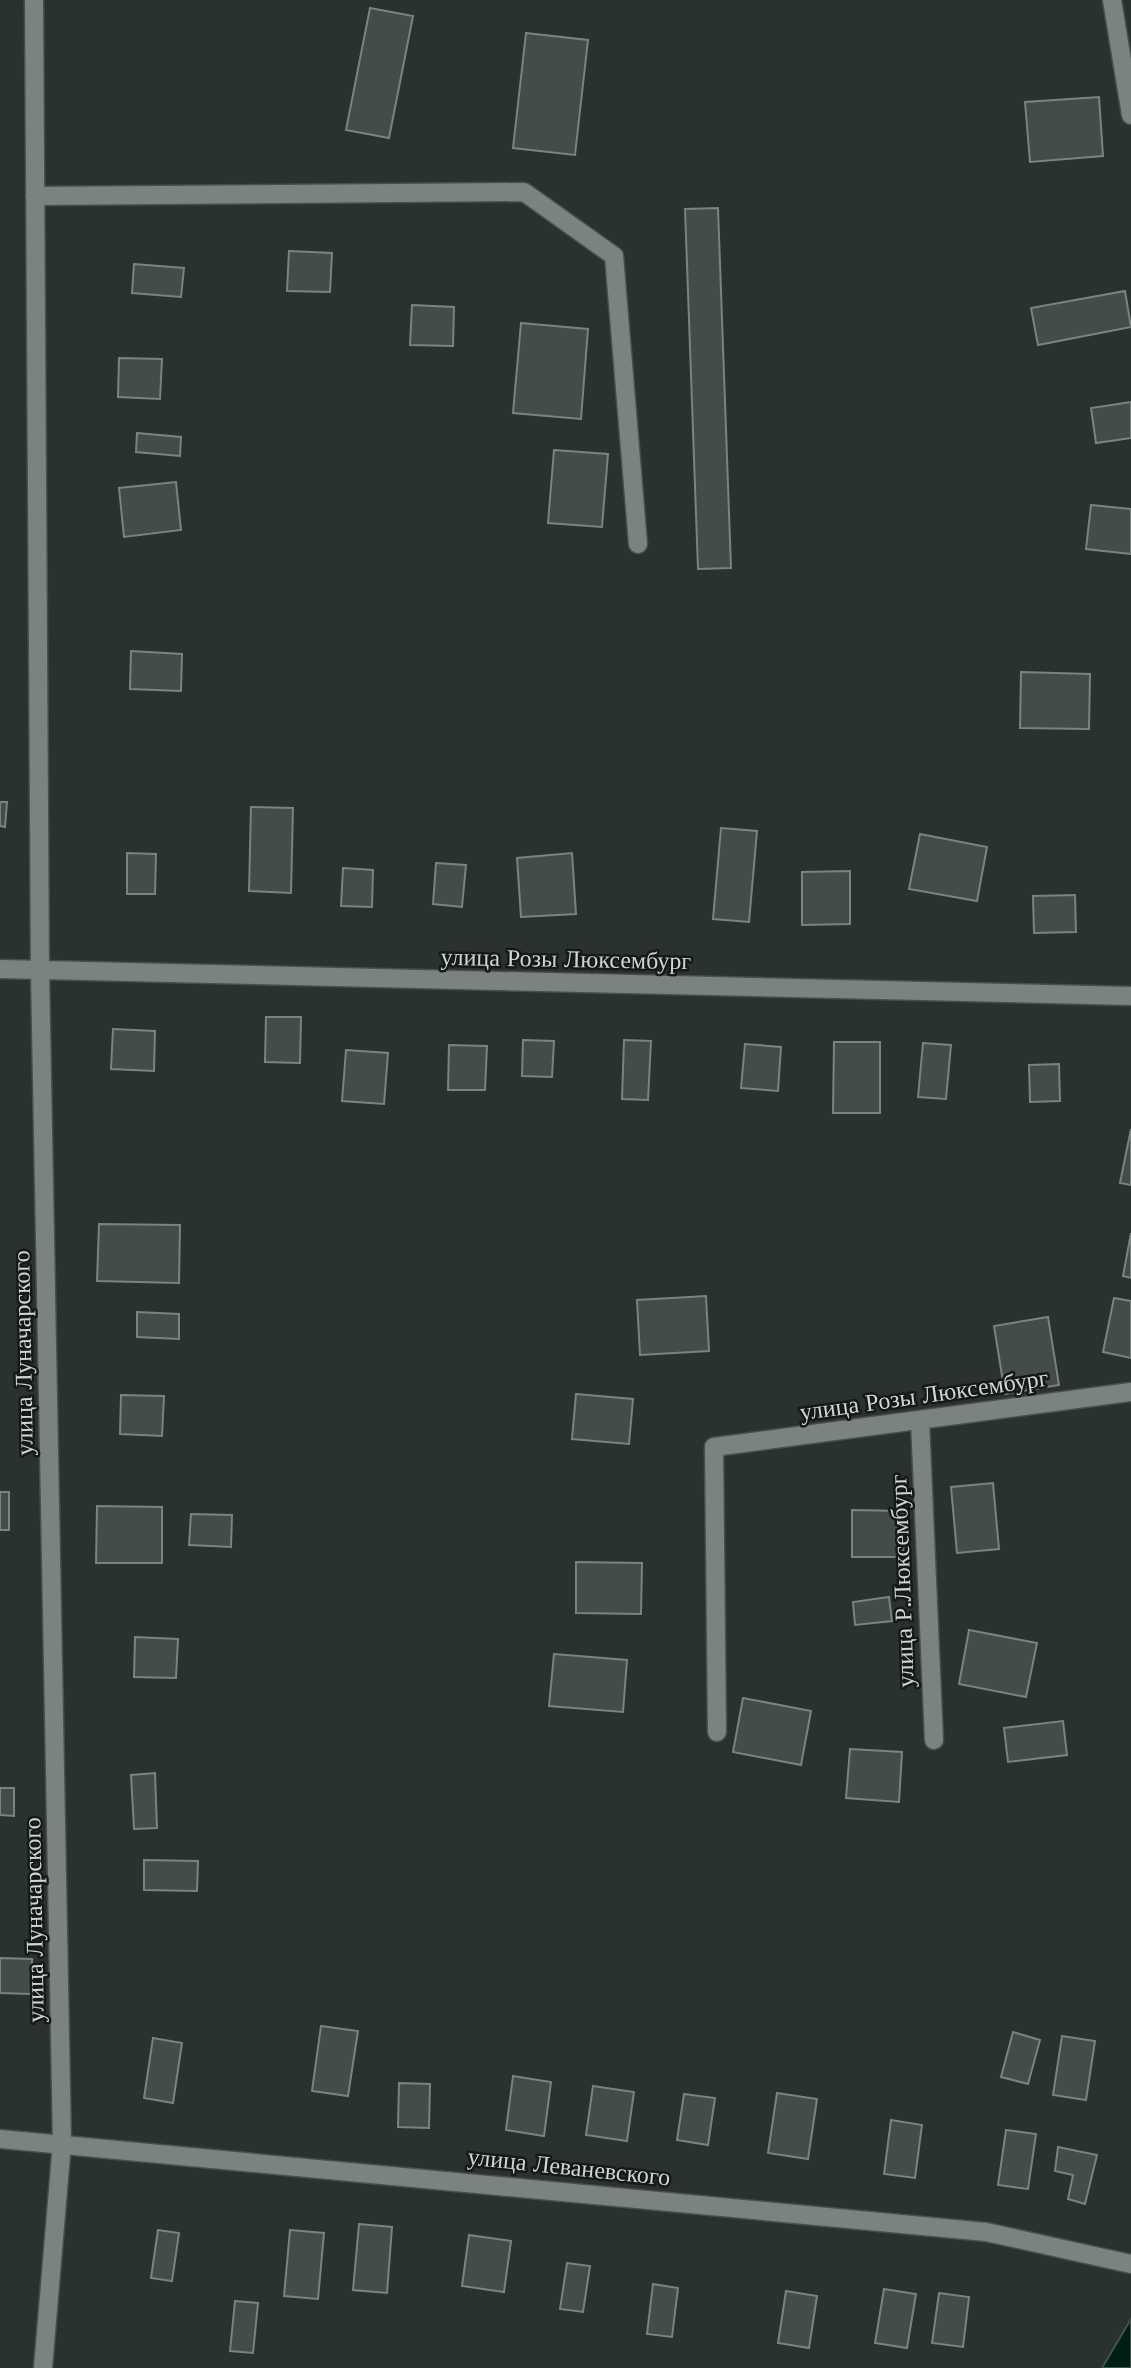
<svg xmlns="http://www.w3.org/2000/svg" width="1131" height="2368" viewBox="0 0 1131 2368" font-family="'Libre Baskerville',serif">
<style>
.water{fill:#001e11;stroke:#3f554c;stroke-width:2}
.building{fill:#444c48;stroke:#7b837f;stroke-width:2}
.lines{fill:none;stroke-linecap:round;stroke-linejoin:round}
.lane-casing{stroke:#484f4b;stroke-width:21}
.street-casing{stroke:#484f4b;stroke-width:21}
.secondary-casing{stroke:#484f4b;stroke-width:21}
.lane{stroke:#7a837e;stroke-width:18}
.street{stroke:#7a837e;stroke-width:18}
.secondary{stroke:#7a837e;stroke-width:18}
.labels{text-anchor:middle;stroke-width:5;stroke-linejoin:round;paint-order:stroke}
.street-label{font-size:24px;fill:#d1d6d4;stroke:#151917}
</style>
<rect width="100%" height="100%" fill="#2a322e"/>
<path class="water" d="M1131,2319V2368H1102Z"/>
<path class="building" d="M370,8L413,16L389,138L346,130Z
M526,33L588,40L575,155L513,148Z
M1099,97L1103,156L1030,162L1025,102Z
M718,208L731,568L698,569L685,209Z
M289,251L332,253L330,292L287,291Z
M134,264L184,268L181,297L132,293Z
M1125,291L1131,327L1038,345L1031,308Z
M412,305L454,307L453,346L410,345Z
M521,323L588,329L581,419L513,413Z
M119,358L162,359L160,399L118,397Z
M1131,402V438L1096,443L1091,408Z
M137,433L181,437L180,456L136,452Z
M554,450L608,454L602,527L548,523Z
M176,482L181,530L124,537L119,488Z
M1091,505L1131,509V554L1086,549Z
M131,651L182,654L181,691L130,689Z
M1021,672L1090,674L1089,729L1020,728Z
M0,802H7L5,827L0,826Z
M251,807L293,808L291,893L249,891Z
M721,828L757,831L749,922L713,919Z
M920,834L987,847L977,901L909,889Z
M127,853L156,854L155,894H127Z
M572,853L576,914L521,917L517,858Z
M436,863L466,865L462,907L433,904Z
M343,868L373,870L372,907L341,906Z
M850,871V924L802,925V872Z
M1075,895L1076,932L1034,933L1033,896Z
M266,1017H301L300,1063L265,1062Z
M113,1029L155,1031L154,1071L111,1069Z
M523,1040L554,1041L552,1077L522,1076Z
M624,1040L651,1041L648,1100L622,1099Z
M834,1042H880V1113H833Z
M923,1043L951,1045L946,1099L918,1097Z
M745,1044L781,1047L778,1091L741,1088Z
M449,1045L487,1046L485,1090H448Z
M346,1050L388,1053L384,1104L342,1101Z
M1059,1064L1060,1101L1030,1102L1029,1065Z
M1131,1129V1185L1120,1183Z
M99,1224L180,1225L179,1283L97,1281Z
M1131,1233V1278L1123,1276Z
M706,1296L709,1351L640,1355L637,1300Z
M1114,1298L1131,1301V1358L1103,1352Z
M137,1312L179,1314V1339L137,1337Z
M1048,1317L1059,1385L1005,1394L994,1326Z
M576,1394L633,1399L629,1444L572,1439Z
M121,1395L164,1396L162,1436L120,1434Z
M993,1483L999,1549L957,1553L951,1487Z
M0,1492H9V1530H0Z
M97,1506L162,1507V1563H96Z
M852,1510L904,1511L903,1557H852Z
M191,1514L232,1515L231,1547L189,1545Z
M576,1562L642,1563L641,1614L576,1613Z
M889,1597L892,1621L855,1625L853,1602Z
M969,1630L1037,1643L1026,1697L959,1684Z
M135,1637L178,1639L176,1678L134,1677Z
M554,1654L627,1660L623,1712L549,1706Z
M743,1698L811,1711L801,1765L733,1752Z
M1063,1721L1067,1755L1008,1762L1004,1728Z
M850,1749L902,1752L899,1802L846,1798Z
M155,1773L157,1828L134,1829L131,1775Z
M0,1788H14V1816L0,1815Z
M144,1860L198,1861L197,1891L144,1890Z
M0,1958L32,1959L31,1994L0,1993Z
M321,2026L358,2031L348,2096L312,2091Z
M1013,2032L1040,2040L1028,2084L1001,2077Z
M1062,2036L1095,2041L1086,2100L1053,2095Z
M153,2038L182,2043L173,2103L144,2098Z
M513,2076L551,2082L544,2136L506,2130Z
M399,2083L430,2084L429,2128L398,2127Z
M593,2086L634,2092L627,2141L586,2135Z
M777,2093L817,2099L808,2159L768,2153Z
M684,2094L715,2098L708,2145L677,2140Z
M891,2120L922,2125L915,2178L884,2174Z
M1006,2130L1036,2134L1028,2189L998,2185Z
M1058,2147L1097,2155L1085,2204L1068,2199L1073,2175L1055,2171Z
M359,2224L392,2227L387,2293L353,2290Z
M158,2230L179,2233L172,2281L151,2278Z
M290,2230L324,2233L318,2299L284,2296Z
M469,2235L511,2241L504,2292L462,2286Z
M567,2263L590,2266L583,2312L560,2309Z
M653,2284L678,2288L672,2337L647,2334Z
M884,2289L916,2294L907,2348L875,2343Z
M786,2291L817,2296L809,2348L778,2343Z
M939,2293L969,2297L963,2347L932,2343Z
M235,2301L258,2303L253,2353L230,2351Z"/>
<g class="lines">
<defs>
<path id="lane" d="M1112,0L1131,115
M35,196L524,192L614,256L638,544
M920,1421L934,1740"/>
<path id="street" d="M34,0L40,972L62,2143L43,2368
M0,969L1131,996
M717,1732L714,1447L1131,1392"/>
<path id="secondary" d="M0,2139L986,2232L1131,2264"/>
</defs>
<use href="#lane" class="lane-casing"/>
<use href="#street" class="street-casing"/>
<use href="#secondary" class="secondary-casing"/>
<use href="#lane" class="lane"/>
<use href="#street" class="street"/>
<use href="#secondary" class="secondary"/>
</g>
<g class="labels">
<g class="street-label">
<text transform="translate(566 959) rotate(1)" y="8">улица Розы Люксембург</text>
<text transform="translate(23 1353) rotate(-91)" y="8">улица Луначарского</text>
<text transform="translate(924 1395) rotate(-8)" y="8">улица Розы Люксембург</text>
<text transform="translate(902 1581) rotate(-92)" y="8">улица Р.Люксембург</text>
<text transform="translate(34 1920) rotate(-91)" y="8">улица Луначарского</text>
<text transform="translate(569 2167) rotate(6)" y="8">улица Леваневского</text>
</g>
</g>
</svg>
